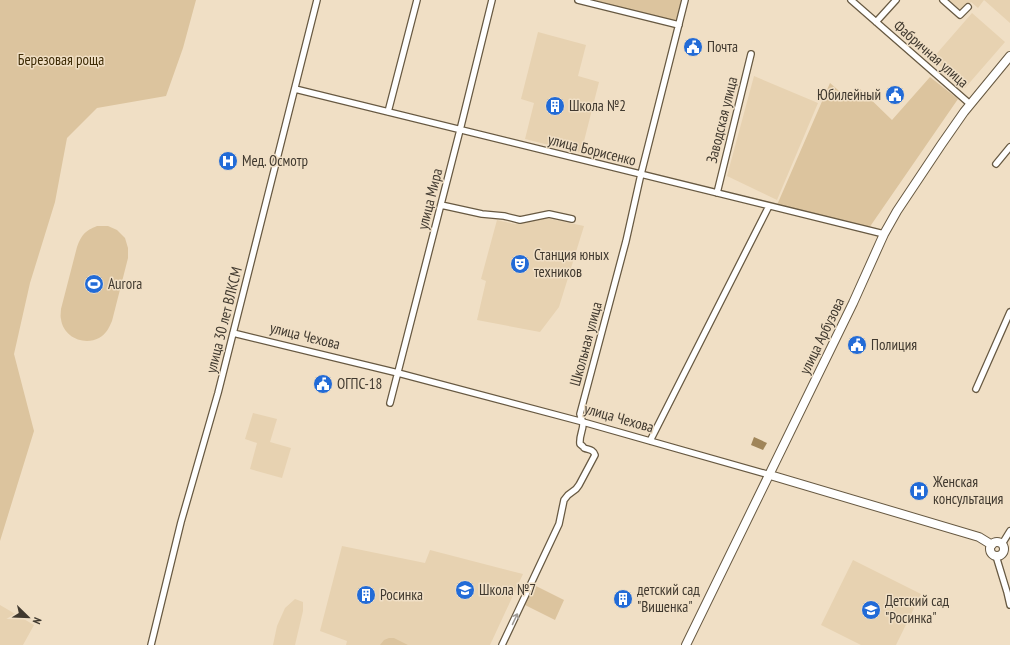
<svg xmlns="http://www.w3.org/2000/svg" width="1010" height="645" viewBox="0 0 1010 645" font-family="'PT Sans Narrow',sans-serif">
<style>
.built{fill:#e7d2b1}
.green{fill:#dcc49e}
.water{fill:#a08559}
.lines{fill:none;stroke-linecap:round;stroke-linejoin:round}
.street-casing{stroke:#675942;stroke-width:8}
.secondary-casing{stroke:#675942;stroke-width:10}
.street{stroke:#fff;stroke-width:5.5}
.secondary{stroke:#fff;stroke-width:8}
.oneway{stroke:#a09c97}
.labels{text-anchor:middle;stroke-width:3;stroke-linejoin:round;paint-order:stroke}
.poi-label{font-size:15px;fill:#40392f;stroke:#f0dfc5;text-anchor:start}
.street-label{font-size:15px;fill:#40392f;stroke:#f0dfc5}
.park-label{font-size:15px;fill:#3e2b05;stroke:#f0dfc5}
</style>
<rect width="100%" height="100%" fill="#f0dfc5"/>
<path class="built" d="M949,0H1010V23L984,0L978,8L971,2L962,11Z
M972,13L1005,42L965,88L932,59Z
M538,32L586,45L578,76L599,82L581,153L525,139L534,103L521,99Z
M754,76L818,103L777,200L727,176Z
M546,218L584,226L559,307L540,332L477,320L486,281L481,279L497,220L515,224Z
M253,413L277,419L270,442L291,448L282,478L250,469L257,443L245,439Z
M342,546L425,563L430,550L523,574L490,645H346L347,641L320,631Z
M853,560L921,594L896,645H861L821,625Z
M295,599L303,602V611L295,645H273L277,626L285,608Z
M0,605L34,625L23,645H0Z"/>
<path class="green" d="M0,0H196L183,48L166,96L97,108L67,138L55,202L30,283L14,354L34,431L0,541Z
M590,0H682L677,22Z
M930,77L958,99L869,228L777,205L830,83L846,97L860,89L892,120Z
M97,226H108L117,230L125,238L128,248V258L112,321C109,328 106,334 99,338C84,346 63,337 61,319C60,316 61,312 61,309L77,247C82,234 85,231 97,226Z
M534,585L564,600L555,620L525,605Z
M389,638H394L408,645H380L384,640Z"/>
<path class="water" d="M754,437L767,443L763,450L751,445Z"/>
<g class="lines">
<defs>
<path id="street" d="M578,0L679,25
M851,0L970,104
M943,0L960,15L968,7
M876,22L896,0
M295,89L884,234
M388,112L417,0
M996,164L1010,147
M717,193L751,54
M441,205L482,214L504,216L520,220L549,214L572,219
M233,333L398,373L583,422L770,475
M976,389L1010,312
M390,403L460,130L492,0
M650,441L769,206
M1002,544L1010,531
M996,556L1007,592L1010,605
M151,645L181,522L218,393L317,0
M502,645L559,524L564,500L568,495L576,489L579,485L595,455C593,449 589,450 584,448C584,447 580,444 580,444C579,436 583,431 583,424C583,421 581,418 580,414L626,241L641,174L685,0"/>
<path id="secondary" d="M770,475L979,537L992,545
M990 549a7 7 0 1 1 14 0a7 7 0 1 1-14 0Z
M686,645L853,303L884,234L897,211L941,145L964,112L1010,56"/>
</defs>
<use href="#street" class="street-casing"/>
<use href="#secondary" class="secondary-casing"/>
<use href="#street" class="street"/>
<use href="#secondary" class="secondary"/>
</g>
<defs><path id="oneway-shaft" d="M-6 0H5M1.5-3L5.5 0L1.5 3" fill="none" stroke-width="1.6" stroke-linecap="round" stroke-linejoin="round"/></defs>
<use class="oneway" href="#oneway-shaft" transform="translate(515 619) rotate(-65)"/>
<defs>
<symbol id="civic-disc" viewBox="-11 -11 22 22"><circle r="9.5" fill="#226bd7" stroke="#f0dfc5"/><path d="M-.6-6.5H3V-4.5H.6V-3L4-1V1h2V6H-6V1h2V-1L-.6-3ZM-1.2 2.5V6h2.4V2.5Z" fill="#fff"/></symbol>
<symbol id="building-disc" viewBox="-11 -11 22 22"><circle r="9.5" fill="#226bd7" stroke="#f0dfc5"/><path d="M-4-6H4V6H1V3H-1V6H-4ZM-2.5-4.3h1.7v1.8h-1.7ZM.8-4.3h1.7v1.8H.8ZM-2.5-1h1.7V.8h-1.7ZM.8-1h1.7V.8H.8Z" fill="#fff"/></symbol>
<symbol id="hospital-disc" viewBox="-11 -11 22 22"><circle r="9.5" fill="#226bd7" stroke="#f0dfc5"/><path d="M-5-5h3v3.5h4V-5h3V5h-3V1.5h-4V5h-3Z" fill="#fff"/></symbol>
<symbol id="theatre-disc" viewBox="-11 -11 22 22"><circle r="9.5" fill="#226bd7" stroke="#f0dfc5"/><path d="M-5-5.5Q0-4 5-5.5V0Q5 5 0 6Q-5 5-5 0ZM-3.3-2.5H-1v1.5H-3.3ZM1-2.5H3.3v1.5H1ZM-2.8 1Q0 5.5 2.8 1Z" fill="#fff"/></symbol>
<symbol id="stadium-disc" viewBox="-11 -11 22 22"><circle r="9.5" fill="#226bd7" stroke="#f0dfc5"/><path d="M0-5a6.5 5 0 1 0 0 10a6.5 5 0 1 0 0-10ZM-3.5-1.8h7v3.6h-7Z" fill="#fff"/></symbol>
<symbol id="school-disc" viewBox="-11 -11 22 22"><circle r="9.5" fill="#226bd7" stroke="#f0dfc5"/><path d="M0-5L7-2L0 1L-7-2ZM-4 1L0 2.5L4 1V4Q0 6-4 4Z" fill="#fff"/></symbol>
</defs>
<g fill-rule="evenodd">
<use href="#civic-disc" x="682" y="36" width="22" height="22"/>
<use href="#civic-disc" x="884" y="84" width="22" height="22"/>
<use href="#building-disc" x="544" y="95" width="22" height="22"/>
<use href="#hospital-disc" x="217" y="150" width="22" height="22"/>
<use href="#theatre-disc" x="509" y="253" width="22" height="22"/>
<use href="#stadium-disc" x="83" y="273" width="22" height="22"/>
<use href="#civic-disc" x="846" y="334" width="22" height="22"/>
<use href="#civic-disc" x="312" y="373" width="22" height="22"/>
<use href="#hospital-disc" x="908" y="480" width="22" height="22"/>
<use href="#school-disc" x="454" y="579" width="22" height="22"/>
<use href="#building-disc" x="355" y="584" width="22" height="22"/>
<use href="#building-disc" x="612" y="588" width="22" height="22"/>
<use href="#school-disc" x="860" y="599" width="22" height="22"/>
</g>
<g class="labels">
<g class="poi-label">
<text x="707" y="52">Почта</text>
<text x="881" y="100" text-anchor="end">Юбилейный</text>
<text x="569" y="111">Школа №2</text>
<text x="242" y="166">Мед. Осмотр</text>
<text x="534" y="260">Станция юных<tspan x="534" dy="17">техников</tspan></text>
<text x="108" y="289">Aurora</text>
<text x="871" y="350">Полиция</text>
<text x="337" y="389">ОГПС-18</text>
<text x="933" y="487">Женская<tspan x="933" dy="17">консультация</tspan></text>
<text x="479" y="595">Школа №7</text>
<text x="637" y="595">детский сад<tspan x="637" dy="17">"Вишенка"</tspan></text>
<text x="380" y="600">Росинка</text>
<text x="885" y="606">Детский сад<tspan x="885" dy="17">"Росинка"</tspan></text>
</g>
<g class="street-label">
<text transform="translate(931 54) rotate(41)" y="5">Фабричная улица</text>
<text transform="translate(722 120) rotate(-76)" y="5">Заводская улица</text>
<text transform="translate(592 150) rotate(14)" y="5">улица Борисенко</text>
<text transform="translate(430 199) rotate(-76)" y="5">улица Мира</text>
<text transform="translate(224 320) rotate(-76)" y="5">улица 30 лет ВЛКСМ</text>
<text transform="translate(305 336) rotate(14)" y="5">улица Чехова</text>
<text transform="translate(822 336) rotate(-64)" y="5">улица Арбузова</text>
<text transform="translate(586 344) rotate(-75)" y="5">Школьная улица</text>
<text transform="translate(619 418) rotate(16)" y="5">улица Чехова</text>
</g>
<g class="park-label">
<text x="61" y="65">Березовая роща</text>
</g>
</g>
<g transform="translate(28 617) rotate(113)" stroke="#f0dfc5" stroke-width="3" paint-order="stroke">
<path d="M0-3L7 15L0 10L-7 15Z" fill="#40392f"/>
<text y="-6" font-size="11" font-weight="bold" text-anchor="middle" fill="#40392f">N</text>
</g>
</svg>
